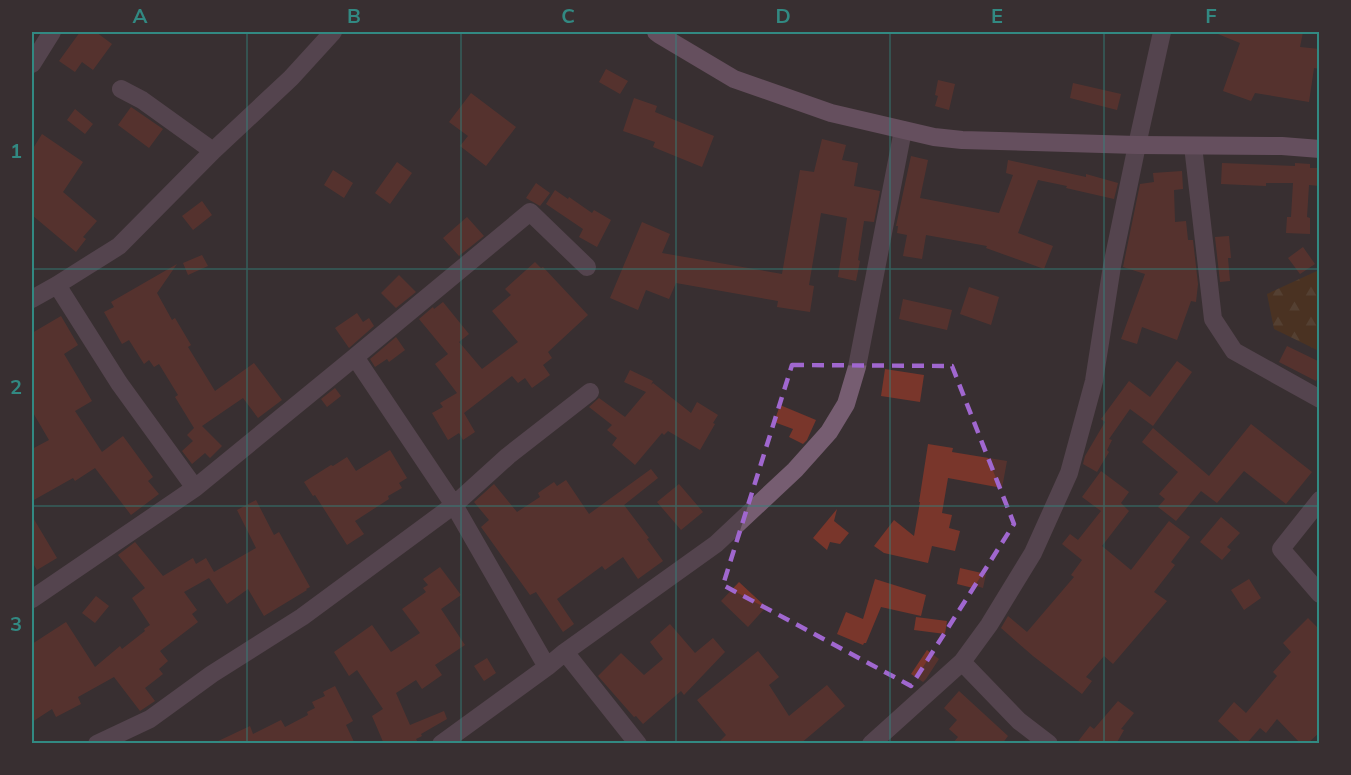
<svg xmlns="http://www.w3.org/2000/svg" width="1351" height="775" viewBox="0 0 1351 775" font-family="Mulish,sans-serif">
<style>
.forest{fill:url(#forest-firs)}
.building{fill:#79362b}
.lines{fill:none;stroke-linecap:round;stroke-linejoin:round}
.street{stroke:#765d71;stroke-width:18}
.secondary{stroke:#9c7594;stroke-width:18}
.marked{fill:none;stroke:#a067cf;stroke-width:4.5;stroke-dasharray:12 8;stroke-linejoin:round}
.grid{fill:none;stroke:#328982;stroke-width:1.5;stroke-opacity:0.55}
.neatline{fill:none;stroke:#328982;stroke-width:2}
.grid-label{font-size:20px;text-anchor:middle;font-weight:bold;fill:#328982}
</style>
<defs>
<pattern id="forest-firs" width="22" height="20" patternUnits="userSpaceOnUse" patternTransform="scale(1.5)"><rect width="22" height="20" fill="#5f3710"/><path d="M5 1l3.5 6h-7zM16 11l3.5 6h-7z" fill="#775433"/></pattern>
</defs>
<rect width="100%" height="100%" fill="#382f31"/>
<path class="forest" d="M1319,270V351L1274,329L1267,294Z"/>
<path class="building" d="M80,32H96L112,44L93,70L82,62L75,72L59,61Z
M1213,32H1303L1300,47L1320,49V69L1314,68L1309,102L1255,93L1251,101L1223,91L1240,43Z
M606,69L628,81L620,94L599,82Z
M938,80L955,84L949,110L935,106L938,96L935,95Z
M1073,83L1121,94L1117,110L1070,98Z
M471,93L516,127L486,166L460,146L468,136L449,122Z
M634,98L657,106L655,112L714,136L702,167L653,147L655,142L623,131Z
M131,107L163,129L149,148L118,125Z
M75,109L93,124L85,134L67,120Z
M42,134L83,162L63,192L97,221L83,237L86,239L76,252L32,215V150Z
M822,139L846,145L842,160L858,163L854,186L880,191L874,222L864,221L858,260L860,261L856,281L838,277L847,218L821,213L809,285L814,286L810,312L777,307L778,301L676,283L669,299L646,290L638,310L610,298L642,222L670,234L662,253L782,274L800,170L814,172Z
M911,156L928,160L920,198L999,213L1013,175L1006,173L1008,160L1086,177V174L1118,183L1114,199L1066,188L1067,186L1038,180L1018,233L1053,246L1044,269L986,248L987,246L926,235L922,259L903,256L907,235L897,233L898,226H896Z
M397,162L412,173L390,204L375,193Z
M1222,163L1295,166V163L1310,164V168H1320V186L1309,185L1307,217L1310,218V234L1286,233L1287,217H1291L1293,183H1266V186L1221,184Z
M333,170L353,183L344,198L324,185Z
M1182,171L1183,189L1174,190L1175,222L1186,221L1188,240H1193L1198,284L1196,302L1191,301L1177,340L1142,327L1137,344L1121,339L1145,274L1123,267L1140,184L1154,182L1153,173Z
M536,183L550,193L540,206L526,198Z
M555,190L568,199L569,197L592,213L594,210L611,220L597,247L579,237L583,229L546,204Z
M202,201L212,215L193,230L182,216Z
M467,217L484,236L459,256L443,238Z
M1229,236L1231,258H1228L1230,281L1220,282L1215,237Z
M1303,247L1315,264L1300,274L1288,258Z
M202,255L208,266L188,275L183,263Z
M535,262L541,268L543,267L588,315L548,352L552,358L543,365L550,375L532,388L525,378L518,383L512,376L464,413L475,432L463,440L459,433L448,440L432,413L443,407L440,403L457,393L435,364L448,354L419,319L433,307L434,309L443,302L469,334L459,342L482,369L518,342L492,311L511,295L505,289Z
M177,264L157,293L172,320L175,318L191,345L188,347L215,391L254,363L282,400L258,418L243,398L202,426L222,446L210,458L205,453L192,464L182,451L193,441L187,435L194,428L175,397L178,395L159,364L154,367L149,360L144,364L129,340L122,344L104,312L114,307L111,302Z
M399,275L416,292L396,308L381,293Z
M969,287L999,297L991,325L960,314Z
M903,299L952,310L947,330L899,319Z
M357,313L363,322L369,318L374,326L349,348L335,328Z
M61,316L78,345L64,354L92,401L75,411L102,452L123,436L153,477L148,481L159,494L131,515L95,468L75,481L73,478L32,501V449L49,440L32,411V333Z
M396,337L405,350L389,362L387,359L375,367L370,359Z
M1287,346L1320,362V373L1316,381L1279,362Z
M1177,361L1192,372L1153,426L1130,409L1109,439L1112,440L1107,450L1109,452L1097,472L1083,464L1085,456L1105,422L1101,419L1129,381L1150,397Z
M885,369L924,375L920,402L881,396Z
M630,370L653,381L651,385L653,383L691,413L697,402L718,415L713,423L715,424L700,450L668,431L664,435L662,433L635,465L612,445L617,438L607,430L612,425L589,407L599,398L625,417L646,392L624,382Z
M335,388L341,396L327,407L321,399Z
M780,405L816,420L807,440L803,444L789,437L793,429L774,422Z
M1251,424L1312,472L1286,504L1244,471L1217,503L1201,491L1176,521L1158,507L1165,499L1159,494L1178,472L1142,442L1153,428L1209,476Z
M928,444L953,448L952,452L1007,461L1002,488L948,478L942,513L952,515L949,528L960,531L955,551L932,546L928,563L884,553L874,546L894,520L914,536L920,502H919Z
M390,450L407,478L399,483L402,488L388,496L389,499L355,521L364,534L347,545L315,495L313,496L304,482L331,465L333,466L347,457L356,471Z
M651,469L658,478L624,505L649,538L647,539L663,561L638,579L623,557L605,570L602,566L557,599L574,624L563,632L536,592L530,595L481,527L489,520L474,502L494,484L517,512L540,497L538,493L554,482L557,486L566,480L589,514Z
M1101,471L1129,492L1121,503L1129,511L1102,546L1131,570L1169,521L1190,537L1171,562L1175,565L1154,592L1167,601L1113,664L1104,656L1086,677L1092,681L1082,694L1033,656L1001,628L1008,616L1027,632L1074,577L1071,575L1082,560L1062,544L1070,534L1078,540L1101,511L1082,497Z
M679,484L703,512L681,530L657,502Z
M256,500L274,535L279,532L310,587L306,589L307,590L264,616L248,589L227,604L209,578L184,592L197,610L192,614L198,622L160,651L168,661L159,669L163,674L145,688L155,701L140,711L114,677L78,697L81,704L56,717L52,709L32,722V644L66,622L95,667L120,646L122,649L145,631L144,629L150,625L132,598L145,588L118,555L135,542L163,576L193,558L196,564L206,558L214,572L256,548L237,510Z
M837,509L834,521L849,533L840,544L830,542L827,550L813,538Z
M32,516L57,558L37,570L32,562Z
M1221,517L1240,533L1227,547L1231,550L1222,560L1200,542Z
M440,567L461,595L441,609L465,645L435,665L442,675L422,689L416,680L396,693L410,725L444,711L447,719L421,734L422,736L416,739L419,744H384L372,716L383,709L357,670L349,676L334,652L372,625L391,652L420,633L402,609L426,592L423,588L428,585L423,579Z
M960,568L986,574L983,588L973,585V588L957,584Z
M875,579L926,595L921,616L881,607L866,643H864L863,645L837,634L846,612L863,619Z
M1249,579L1261,598L1244,610L1231,590Z
M739,582L766,607L748,627L721,601Z
M96,596L109,606L95,623L82,613Z
M916,617L947,621L945,634L914,630Z
M1308,618L1320,630V732L1307,744H1301L1277,719L1266,733L1260,728L1246,744H1243L1218,721L1234,702L1246,713L1277,676L1273,672L1291,652L1283,643Z
M670,624L695,653L713,638L725,652L684,695L681,691L643,724L636,716L634,717L598,676L621,653L644,675L663,659L650,642Z
M927,650L939,659L926,679L923,682L911,674Z
M758,651L779,677L769,685L789,716L827,685L845,706L800,744H717L726,735L697,700Z
M487,658L496,673L484,681L474,666Z
M335,686L353,721L346,725L355,744H212L250,726L253,734L281,720L285,727L308,715L307,712L315,708L312,702L325,696L323,692Z
M959,691L1008,736L1002,744H952L958,737L949,729L957,720L944,708Z
M1118,701L1134,713L1121,729L1124,730L1116,744H1076L1090,726L1094,729Z"/>
<g class="lines">
<path class="street" d="M32,64L52,32
M121,89L142,100L213,151
M1193,146L1213,319L1234,351L1320,399
M32,299L57,285L119,246L213,151L291,78L333,32
M195,488L355,357
M1320,500L1281,549L1320,594
M32,599L195,488L119,383L57,285
M565,652L638,744
M962,662L1019,721L1049,744
M547,667L454,505L355,357L530,212L587,267
M97,744L150,719L212,674L302,617L454,505L508,456L590,392
M441,744L547,667L565,652L716,544L795,470L829,432L846,404L857,367L903,130
M871,744L962,662L989,625L1033,553L1069,473L1094,381L1112,266L1137,145L1162,32"/>
<path class="secondary" d="M656,32L660,35L734,79L831,113L934,137L962,140L1137,145L1282,146L1320,149"/>
</g>
<path d="M0 0H1351V775H0ZM792,365L952,366L1014,524L911,686L723,585Z" fill="#382f31" fill-opacity=".55" fill-rule="evenodd"/>
<path class="marked" d="M792,365L952,366L1014,524L911,686L723,585Z"/>
<path class="grid" d="M247,32V744M461,32V744M676,32V744M890,32V744M1104,32V744M32,269H1320M32,506H1320"/>
<rect width="1351" height="775" fill="none" stroke="#382f31" stroke-width="66"/>
<rect x="33" y="33" width="1285" height="709" class="neatline"/>
<g class="grid-label">
<text x="140" y="23">A</text>
<text x="354" y="23">B</text>
<text x="568" y="23">C</text>
<text x="783" y="23">D</text>
<text x="997" y="23">E</text>
<text x="1211" y="23">F</text>
<text x="16" y="158">1</text>
<text x="16" y="394">2</text>
<text x="16" y="631">3</text>
</g>
</svg>
